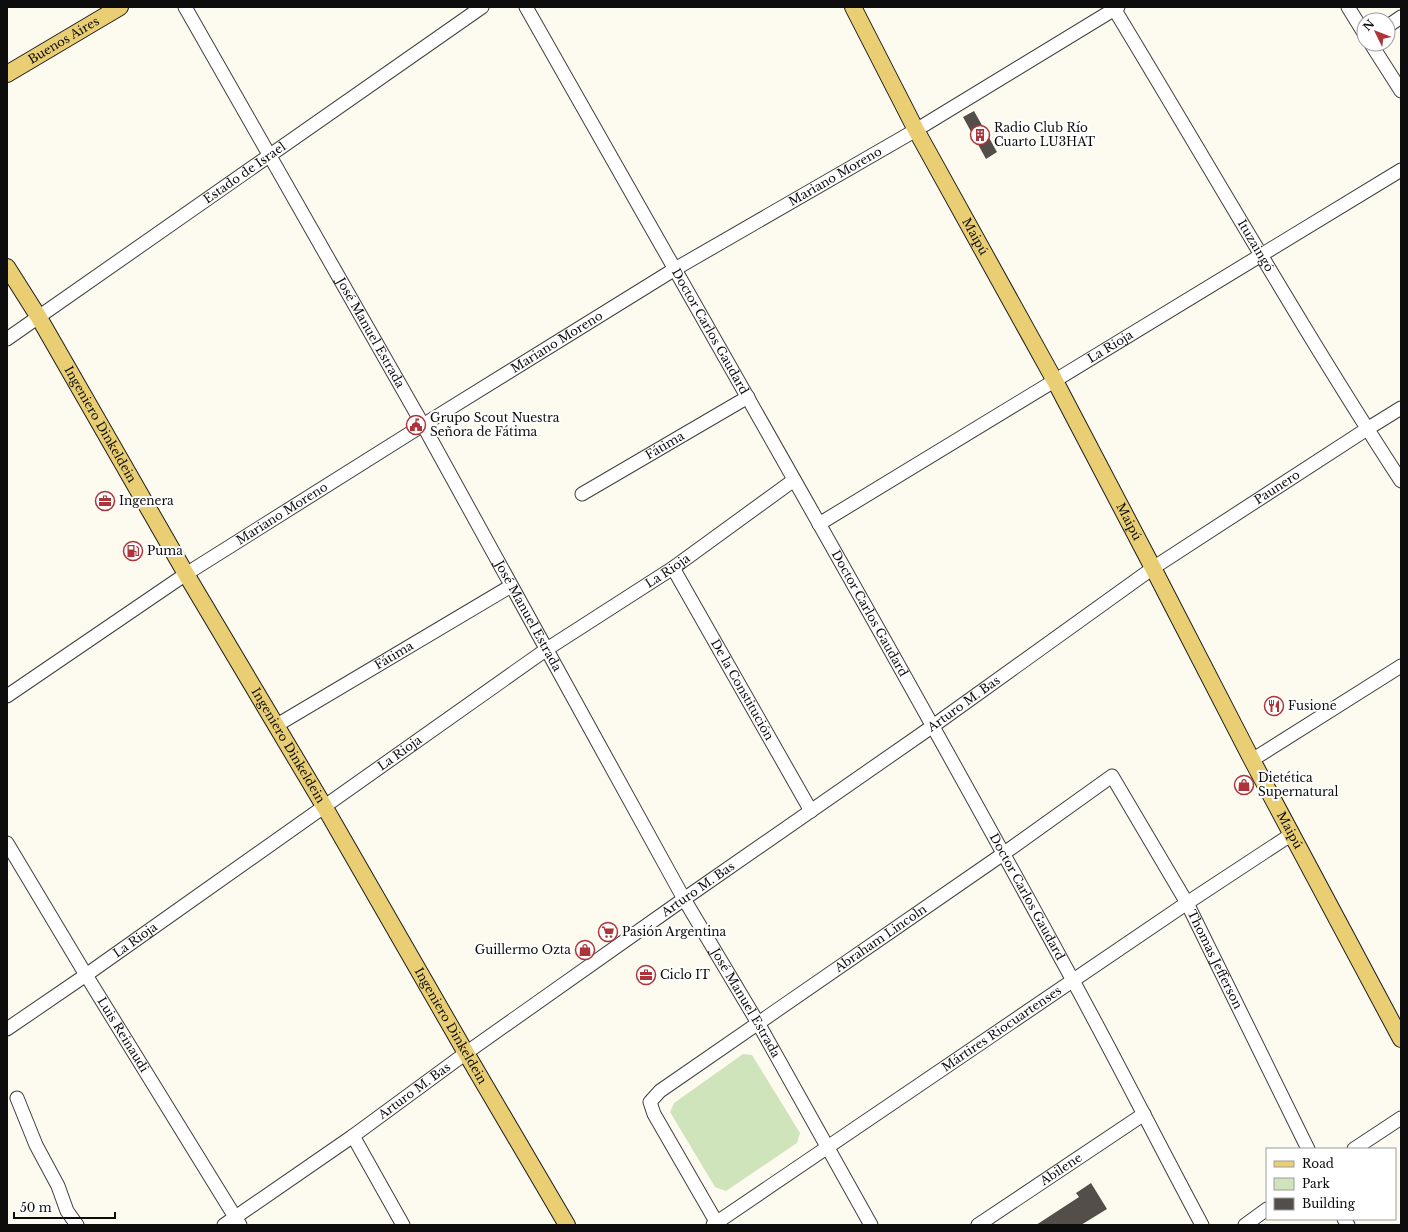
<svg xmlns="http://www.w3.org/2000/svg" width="1408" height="1232" viewBox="0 0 1408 1232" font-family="'Libre Baskerville',serif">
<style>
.green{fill:#d0e4bc}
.building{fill:#544e4b}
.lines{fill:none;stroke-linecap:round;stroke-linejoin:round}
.minor-casing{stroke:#404040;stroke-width:15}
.major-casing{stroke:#1e1e1e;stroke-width:18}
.minor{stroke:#fff;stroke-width:13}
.major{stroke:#e9ce73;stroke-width:16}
.labels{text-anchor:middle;stroke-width:4;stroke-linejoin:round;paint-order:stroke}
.street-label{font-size:12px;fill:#0d0d0d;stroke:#fff}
.poi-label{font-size:12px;fill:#0d0d0d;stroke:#fff;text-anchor:start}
</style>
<rect width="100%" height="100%" fill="#fdfaef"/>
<path class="green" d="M743,1054L752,1055L800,1133L797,1143L726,1191L715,1187L670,1112L674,1103Z"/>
<path class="building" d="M974,111L997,152L986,159L963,117Z
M1091,1183L1107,1209L1081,1225H1036L1079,1197L1076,1193Z"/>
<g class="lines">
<defs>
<g id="minor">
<path id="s1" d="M185,7L423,425L684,899L758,1023L871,1225"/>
<path id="s2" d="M526,7C709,330 894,652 1071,977C1116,1059 1158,1143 1202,1225"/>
<path id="s3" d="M1113,7C1209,165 1300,326 1401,481"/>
<path d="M1348,7L1364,33"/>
<path d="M1388,26L1401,17"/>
<path d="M1371,44L1401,91"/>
<path id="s4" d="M7,339L482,7"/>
<path id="s5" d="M582,494L748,397"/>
<path id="s6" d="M819,524L1401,170"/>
<path id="s7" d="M673,568L811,811"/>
<path id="s8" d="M7,696L186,574L423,425L675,269L916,130L1118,7"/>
<path id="s9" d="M277,725L511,586"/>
<path d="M1252,760L1401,666"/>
<path id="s10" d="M7,843L86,975L240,1225"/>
<path id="s11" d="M7,1029L86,975L547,649L673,568L794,480"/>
<path d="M17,1098L36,1145L58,1186L67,1211L77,1225"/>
<path d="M353,1136L403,1225"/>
<path d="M1354,1149L1401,1118"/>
<path d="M1344,1219L1348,1225"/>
<path id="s12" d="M224,1225L353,1136L466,1053L684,899L933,726L1153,568L1367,429L1401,408"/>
<path id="s13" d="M713,1225L1187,903L1292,834"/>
<path id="s14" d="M718,1225L654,1114L650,1102L660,1091L1003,854L1112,776L1187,903L1308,1149"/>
<path id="s15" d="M978,1225L1144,1114"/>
<path d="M1245,1225L1267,1209"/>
</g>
<g id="major">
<path id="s16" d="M853,7L916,130L1055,381L1153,568L1252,760L1401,1039"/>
<path id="s17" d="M7,74L120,7"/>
<path id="s18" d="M7,267L38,316L186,574L324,806L466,1053L567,1225"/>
</g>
</defs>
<use href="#minor" class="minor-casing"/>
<use href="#major" class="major-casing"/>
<use href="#minor" class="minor"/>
<use href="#major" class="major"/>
</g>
<defs>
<symbol id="building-ring" viewBox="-11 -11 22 22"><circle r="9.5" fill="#fff" stroke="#ad3539" stroke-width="1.5"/><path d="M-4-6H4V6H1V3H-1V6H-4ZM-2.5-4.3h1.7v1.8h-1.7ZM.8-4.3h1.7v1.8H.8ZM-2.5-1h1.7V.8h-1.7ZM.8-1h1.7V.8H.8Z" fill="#ad3539"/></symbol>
<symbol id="civic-ring" viewBox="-11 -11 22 22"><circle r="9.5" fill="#fff" stroke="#ad3539" stroke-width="1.5"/><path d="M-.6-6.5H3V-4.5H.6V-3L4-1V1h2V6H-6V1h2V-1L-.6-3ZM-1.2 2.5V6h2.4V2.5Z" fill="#ad3539"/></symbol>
<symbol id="office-ring" viewBox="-11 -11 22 22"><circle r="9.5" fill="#fff" stroke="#ad3539" stroke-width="1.5"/><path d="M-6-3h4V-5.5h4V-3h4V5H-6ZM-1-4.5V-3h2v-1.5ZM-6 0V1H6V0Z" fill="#ad3539"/></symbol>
<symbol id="fuel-ring" viewBox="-11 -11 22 22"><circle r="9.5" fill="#fff" stroke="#ad3539" stroke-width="1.5"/><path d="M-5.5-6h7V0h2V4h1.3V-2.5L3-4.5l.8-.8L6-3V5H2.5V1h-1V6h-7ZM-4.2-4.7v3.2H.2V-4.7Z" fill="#ad3539"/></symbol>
<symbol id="restaurant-ring" viewBox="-11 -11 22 22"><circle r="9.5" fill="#fff" stroke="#ad3539" stroke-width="1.5"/><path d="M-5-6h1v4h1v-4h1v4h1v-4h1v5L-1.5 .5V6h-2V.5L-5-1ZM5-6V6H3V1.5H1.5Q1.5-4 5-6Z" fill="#ad3539"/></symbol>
<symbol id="shop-ring" viewBox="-11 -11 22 22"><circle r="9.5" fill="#fff" stroke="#ad3539" stroke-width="1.5"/><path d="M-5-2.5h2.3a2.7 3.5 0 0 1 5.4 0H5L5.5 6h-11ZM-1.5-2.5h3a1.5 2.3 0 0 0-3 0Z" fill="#ad3539"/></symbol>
<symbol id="supermarket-ring" viewBox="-11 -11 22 22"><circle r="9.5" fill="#fff" stroke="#ad3539" stroke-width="1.5"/><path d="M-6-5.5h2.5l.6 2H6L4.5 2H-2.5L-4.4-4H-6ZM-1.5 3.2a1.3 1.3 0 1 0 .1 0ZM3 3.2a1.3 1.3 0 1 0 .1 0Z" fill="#ad3539"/></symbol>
</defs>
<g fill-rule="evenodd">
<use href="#building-ring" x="969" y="124" width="22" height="22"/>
<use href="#civic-ring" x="405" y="414" width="22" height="22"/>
<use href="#office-ring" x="94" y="490" width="22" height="22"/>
<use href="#fuel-ring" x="122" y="540" width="22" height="22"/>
<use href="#restaurant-ring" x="1263" y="695" width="22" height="22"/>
<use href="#shop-ring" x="1233" y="774" width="22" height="22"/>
<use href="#supermarket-ring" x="597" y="921" width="22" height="22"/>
<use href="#shop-ring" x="574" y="939" width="22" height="22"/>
<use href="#office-ring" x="635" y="964" width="22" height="22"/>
</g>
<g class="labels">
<g class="street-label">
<text dy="4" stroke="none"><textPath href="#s17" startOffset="66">Buenos Aires</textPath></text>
<text dy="4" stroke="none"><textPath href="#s4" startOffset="290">Estado de Israel</textPath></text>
<text dy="4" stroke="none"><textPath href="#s8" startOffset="978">Mariano Moreno</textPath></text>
<text dy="4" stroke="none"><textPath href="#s16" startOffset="260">Maipú</textPath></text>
<text dy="4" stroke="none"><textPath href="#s3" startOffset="278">Ituzaingó</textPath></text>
<text dy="4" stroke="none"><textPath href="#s2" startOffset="373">Doctor Carlos Gaudard</textPath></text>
<text dy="4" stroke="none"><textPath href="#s1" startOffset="375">José Manuel Estrada</textPath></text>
<text dy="4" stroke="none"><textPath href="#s8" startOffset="654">Mariano Moreno</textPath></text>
<text dy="4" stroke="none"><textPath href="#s6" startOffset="341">La Rioja</textPath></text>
<text dy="4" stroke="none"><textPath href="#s18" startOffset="183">Ingeniero Dinkeldein</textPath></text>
<text dy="4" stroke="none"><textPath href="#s5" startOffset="96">Fátima</textPath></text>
<text dy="4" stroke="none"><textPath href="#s12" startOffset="1286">Paunero</textPath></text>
<text dy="4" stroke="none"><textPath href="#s8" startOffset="330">Mariano Moreno</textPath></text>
<text dy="4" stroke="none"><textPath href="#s16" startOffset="584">Maipú</textPath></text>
<text dy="4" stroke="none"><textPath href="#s11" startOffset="804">La Rioja</textPath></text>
<text dy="4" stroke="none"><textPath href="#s2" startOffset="697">Doctor Carlos Gaudard</textPath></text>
<text dy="4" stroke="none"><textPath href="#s1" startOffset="699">José Manuel Estrada</textPath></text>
<text dy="4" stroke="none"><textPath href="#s9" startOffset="136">Fátima</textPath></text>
<text dy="4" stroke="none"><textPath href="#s7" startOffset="140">De la Constitución</textPath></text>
<text dy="4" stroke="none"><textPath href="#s12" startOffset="905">Arturo M. Bas</textPath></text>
<text dy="4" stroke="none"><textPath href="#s18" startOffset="555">Ingeniero Dinkeldein</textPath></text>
<text dy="4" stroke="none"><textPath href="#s11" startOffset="480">La Rioja</textPath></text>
<text dy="4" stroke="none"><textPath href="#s16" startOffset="932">Maipú</textPath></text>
<text dy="4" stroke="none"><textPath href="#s12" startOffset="581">Arturo M. Bas</textPath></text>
<text dy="4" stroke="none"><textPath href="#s2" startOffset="1021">Doctor Carlos Gaudard</textPath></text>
<text dy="4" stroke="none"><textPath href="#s14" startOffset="424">Abraham Lincoln</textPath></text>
<text dy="4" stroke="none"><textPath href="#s11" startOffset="156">La Rioja</textPath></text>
<text dy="4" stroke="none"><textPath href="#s14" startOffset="917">Thomas Jefferson</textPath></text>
<text dy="4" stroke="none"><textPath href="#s1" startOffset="1143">José Manuel Estrada</textPath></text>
<text dy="4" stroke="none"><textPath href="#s18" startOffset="879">Ingeniero Dinkeldein</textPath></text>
<text dy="4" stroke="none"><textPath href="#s13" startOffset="349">Mártires Riocuartenses</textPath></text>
<text dy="4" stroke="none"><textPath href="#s10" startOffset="224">Luis Reinaudi</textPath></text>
<text dy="4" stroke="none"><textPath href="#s12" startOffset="233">Arturo M. Bas</textPath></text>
<text dy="4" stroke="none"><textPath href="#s15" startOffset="100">Abilene</textPath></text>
</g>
<g class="poi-label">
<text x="994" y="132">Radio Club Río<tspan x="994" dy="14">Cuarto LU3HAT</tspan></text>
<text x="430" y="422">Grupo Scout Nuestra<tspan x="430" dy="14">Señora de Fátima</tspan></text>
<text x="119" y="505">Ingenera</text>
<text x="147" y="555">Puma</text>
<text x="1288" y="710">Fusione</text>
<text x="1258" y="782">Dietética<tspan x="1258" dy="14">Supernatural</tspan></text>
<text x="622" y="936">Pasión Argentina</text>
<text x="571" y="954" text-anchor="end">Guillermo Ozta</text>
<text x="660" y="979">Ciclo IT</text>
</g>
</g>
<rect width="1408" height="1232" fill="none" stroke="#0d0d0d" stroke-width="16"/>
<rect x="1266" y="1148" width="130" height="72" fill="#ffffff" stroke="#9e9e9e"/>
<rect x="1274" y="1161" width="20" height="6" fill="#e9ce73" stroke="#9e9e9e"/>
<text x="1302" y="1168" font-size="12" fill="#0d0d0d">Road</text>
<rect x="1274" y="1178" width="20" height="12" fill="#d0e4bc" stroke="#9e9e9e"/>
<text x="1302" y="1188" font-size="12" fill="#0d0d0d">Park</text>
<rect x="1274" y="1198" width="20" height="12" fill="#544e4b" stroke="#9e9e9e"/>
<text x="1302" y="1208" font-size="12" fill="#0d0d0d">Building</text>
<g transform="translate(1376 32) rotate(313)"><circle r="19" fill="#ffffff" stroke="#9e9e9e"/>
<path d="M0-3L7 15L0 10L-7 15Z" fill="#ad3539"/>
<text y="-6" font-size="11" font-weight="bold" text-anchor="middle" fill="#0d0d0d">N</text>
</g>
<path d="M14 1212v6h101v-6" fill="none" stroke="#0d0d0d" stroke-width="2"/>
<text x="20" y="1212" font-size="12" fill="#0d0d0d" stroke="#ffffff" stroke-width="3" paint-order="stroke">50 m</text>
</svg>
